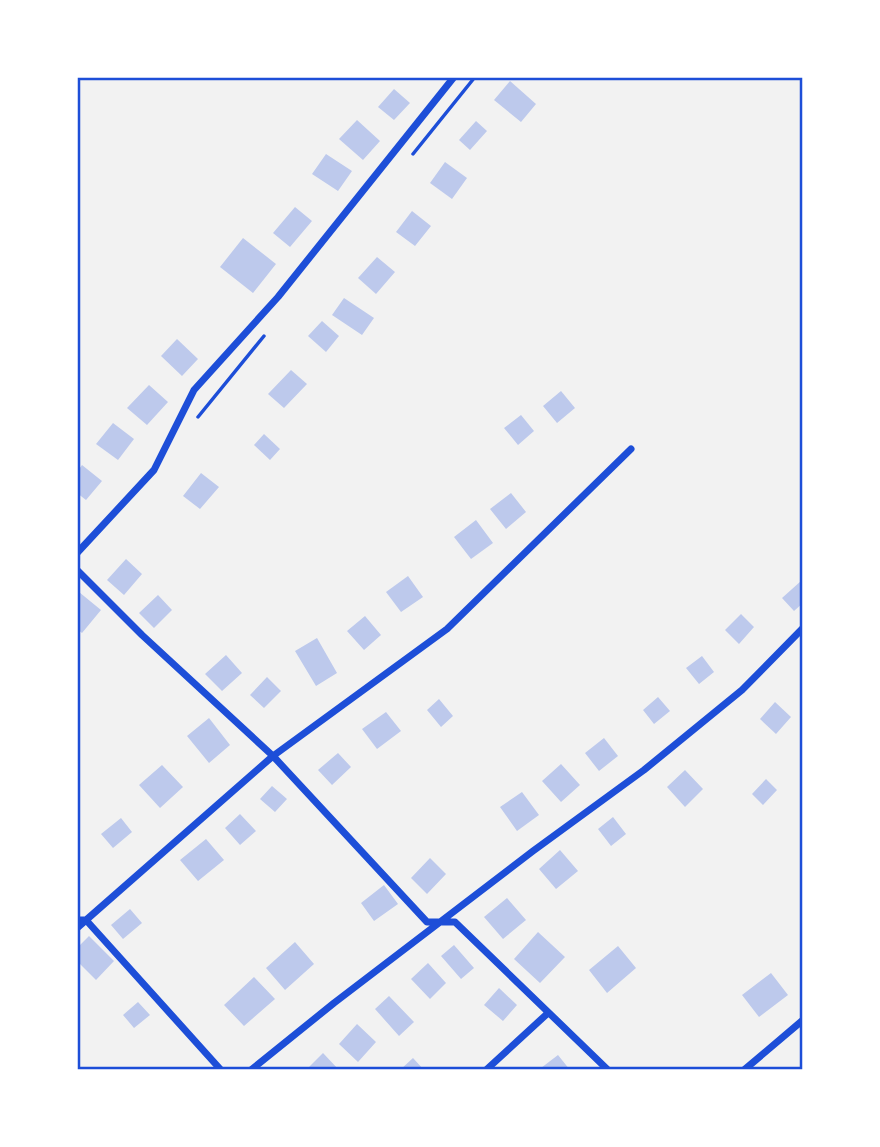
<svg xmlns="http://www.w3.org/2000/svg" width="880" height="1147" viewBox="0 0 880 1147" font-family="'Fira Sans',sans-serif">
<style>
.building{fill:#bdc9ec}
.lines{fill:none;stroke-linecap:round;stroke-linejoin:round}
.path{stroke:#1d4ed8;stroke-width:3.5}
.minor{stroke:#1d4ed8;stroke-width:7}
.neatline{fill:none;stroke:#1d4ed8;stroke-width:2.5}
</style>
<rect width="100%" height="100%" fill="#f2f2f2"/>
<path class="building" d="M510,81L536,104L521,122L494,100Z
M394,89L410,103L394,120L378,107Z
M357,120L380,141L363,160L339,139Z
M476,121L487,131L470,150L459,140Z
M326,154L352,171L338,191L312,174Z
M445,162L467,178L452,199L430,183Z
M295,207L312,221L290,247L273,233Z
M412,211L431,226L415,246L396,232Z
M243,238L276,264L253,293L220,267Z
M377,257L395,272L376,294L358,278Z
M344,298L374,318L362,335L332,315Z
M322,321L339,336L326,352L308,336Z
M177,339L198,359L182,376L161,356Z
M291,370L307,384L284,408L268,394Z
M149,385L168,402L147,425L127,408Z
M561,391L575,408L557,423L543,406Z
M521,415L534,431L518,445L504,428Z
M113,423L134,439L118,460L96,444Z
M264,434L280,449L270,460L254,445Z
M82,465L102,481L86,500L77,493V472Z
M201,473L219,487L200,509L183,496Z
M511,493L526,512L506,529L490,509Z
M476,520L493,543L471,559L454,537Z
M126,559L142,574L124,595L107,580Z
M408,576L423,597L401,612L386,592Z
M801,581L803,583V603L794,611L782,598Z
M79,592L101,610L82,633L77,629V595Z
M158,595L172,610L154,628L139,613Z
M741,614L754,627L739,644L725,630Z
M365,616L381,635L364,650L347,631Z
M317,638L337,673L316,686L295,651Z
M226,655L242,673L222,691L205,674Z
M702,656L714,672L699,684L686,668Z
M267,677L281,691L264,708L250,695Z
M658,697L670,711L654,724L643,710Z
M439,699L453,716L441,727L427,710Z
M775,702L791,717L776,734L760,719Z
M386,712L401,731L377,749L362,729Z
M209,718L230,745L209,763L187,736Z
M604,738L618,756L599,771L585,753Z
M338,753L351,767L332,785L318,770Z
M561,764L580,785L561,802L542,781Z
M162,765L183,787L160,808L139,785Z
M685,770L703,789L685,807L667,787Z
M766,779L777,790L763,805L752,794Z
M272,786L287,799L275,812L260,799Z
M522,792L539,815L517,831L500,807Z
M240,814L256,831L240,845L225,828Z
M613,817L626,834L611,846L598,829Z
M121,818L132,832L113,848L101,834Z
M206,839L224,860L198,881L180,860Z
M560,850L578,871L556,889L539,869Z
M430,858L446,874L427,894L411,878Z
M384,885L398,904L374,921L361,903Z
M507,898L526,920L503,939L484,917Z
M130,909L142,923L123,939L111,925Z
M538,932L565,957L540,983L514,959Z
M89,936L114,961L96,980L77,961V948Z
M295,942L314,964L285,990L266,968Z
M454,945L474,968L461,979L441,956Z
M618,946L636,968L607,993L589,970Z
M428,963L446,983L430,999L411,979Z
M771,973L788,995L759,1017L742,995Z
M254,977L275,999L244,1026L224,1005Z
M499,988L517,1005L503,1021L484,1005Z
M389,996L414,1022L399,1036L375,1009Z
M138,1002L150,1015L134,1028L123,1015Z
M357,1024L376,1042L358,1062L339,1044Z
M323,1053L339,1070H306Z
M558,1055L570,1070H543L541,1068Z
M413,1058L424,1070H400Z"/>
<g class="lines">
<path class="path" d="M413,154L475,77
M198,417L264,336"/>
<path class="minor" d="M77,553L154,470L194,390L278,297L454,77
M77,570L142,635L273,756L427,922H455L608,1070
M77,920H86L221,1070
M77,928L273,756L447,629L631,449
M251,1070L334,1003L533,851L644,770L742,690L803,628
M486,1070L548,1013
M744,1070L803,1020"/>
</g>
<rect width="880" height="1147" fill="none" stroke="#ffffff" stroke-width="158"/>
<rect x="79" y="79" width="722" height="989" class="neatline"/>
</svg>
